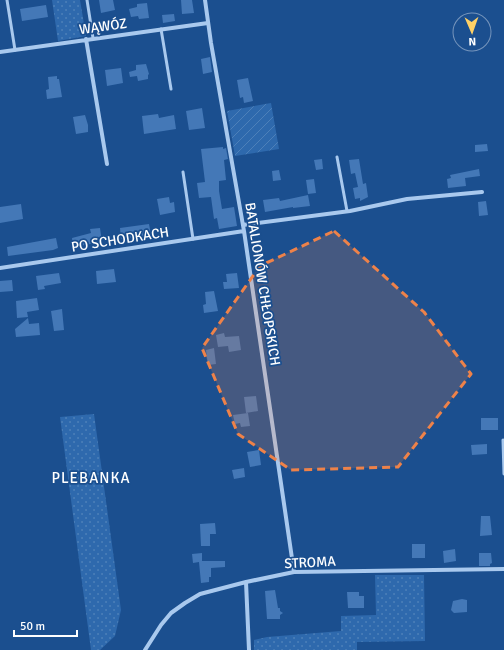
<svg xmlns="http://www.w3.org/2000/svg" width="504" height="650" viewBox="0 0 504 650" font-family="Signika,sans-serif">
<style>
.grass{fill:url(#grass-dots)}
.garden{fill:url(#garden-furrows)}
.building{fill:#4478b7}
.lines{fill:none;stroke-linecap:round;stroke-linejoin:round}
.service{stroke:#a9c9ee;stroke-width:3}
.minor{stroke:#a9c9ee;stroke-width:4}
.marked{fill:#ee8249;fill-opacity:0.2;stroke:#ee8249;stroke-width:3;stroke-dasharray:8 5;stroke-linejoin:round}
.labels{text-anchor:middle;stroke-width:3.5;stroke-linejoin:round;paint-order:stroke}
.street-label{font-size:14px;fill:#fff;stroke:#1b4f8f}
.neighbourhood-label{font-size:15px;letter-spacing:1px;fill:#fff;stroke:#1b4f8f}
</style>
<defs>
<pattern id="grass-dots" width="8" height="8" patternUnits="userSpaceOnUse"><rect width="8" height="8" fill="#2e69ad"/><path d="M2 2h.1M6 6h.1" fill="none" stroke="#4d80b9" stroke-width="1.8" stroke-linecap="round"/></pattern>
<pattern id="garden-furrows" width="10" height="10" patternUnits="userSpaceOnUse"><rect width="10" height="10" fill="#2e69ad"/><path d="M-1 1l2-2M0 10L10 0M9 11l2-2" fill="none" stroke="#4d80b9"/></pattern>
</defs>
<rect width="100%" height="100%" fill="#1b4f8f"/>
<path class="grass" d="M52,0H80L86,36L58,41Z
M94,414L121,610L115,636L100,650H91L60,417Z
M375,575H424L425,641L357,642V650H254V640L267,637L341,631V616L376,615Z"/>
<path class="garden" d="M271,103L279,149L235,156L227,111Z"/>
<path class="building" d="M99,0H113L115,10L101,13Z
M181,0H192L194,13L182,14Z
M147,3L149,18L139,19L138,16L131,17L129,9L137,7V4Z
M46,5L48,17L22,21L20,9Z
M174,14L175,21L163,23L162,15Z
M210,57L212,72L203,74L201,59Z
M146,64L149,74L148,75V79L138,81L137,76L130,77L129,72L136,70V65Z
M121,68L123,83L107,86L105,70Z
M57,76V79H59L62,97L47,99L46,90L49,89L48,77Z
M248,78L253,101L244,103L243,97L240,98L237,80Z
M202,108L205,128L189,130L186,111Z
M158,114L159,118L174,115L176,129L144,134L142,116Z
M85,115L88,125V132L76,134L73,117Z
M487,144L488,151L475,152V145Z
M223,147V149L226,148L228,159L224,160L226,180L219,181V191L222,209L234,207L237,226L219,229L217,218L214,219L211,197L199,198L197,183L205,182L201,149Z
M322,159L323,169L316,170L314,160Z
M359,159L363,184L366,183L368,197L360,201V198L355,199L353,188L358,187L355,173L351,174L349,160Z
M479,169L480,176L465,178L466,186L448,188L447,179L451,178L450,175Z
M279,170L281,180L273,181L272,171Z
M314,179L316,193L308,194L306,180Z
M308,195L310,206L293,208V207L265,212L263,200L279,198L280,201Z
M169,197L170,203L174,202L175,212L160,215L157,199Z
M486,201L488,215L479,216L478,202Z
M21,204L23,219L0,223V207Z
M149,224L151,235L121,239L120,228Z
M100,228L102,242L73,247L72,238L91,233L90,229Z
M56,238L58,248L53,250L8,256L7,247Z
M114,269L116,282L97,284L96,271Z
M59,273L61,283L44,286L45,289L38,290L36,276Z
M237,273L239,288L224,289L223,282H227L226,274Z
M12,280L13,291L0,292V281Z
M214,291L218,311L204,313L203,305L206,304L205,292Z
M37,298L39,310L27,312L28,317L17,318L16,301Z
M62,309L64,330L54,331L51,311Z
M28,318L29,324L39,323L40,335L16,337L15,329Z
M224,333L225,337L239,336L241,350L229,352L228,346L218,347L216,335Z
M214,348L216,364L208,365L206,350Z
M256,396L258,411L246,413L244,397Z
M248,413L250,426L241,427L240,423L235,424L233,415Z
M481,418H498V430H481Z
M487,444V454L472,455L471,445Z
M259,450L261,465L250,467L247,452Z
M244,468L245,477L234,479L232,470Z
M481,516H490L492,535L480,536Z
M215,523L216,534H210V546H201L200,524Z
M412,544H425V558H412Z
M455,549L456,561L444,563L443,551Z
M202,553V561H225V567L211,568V577H209V582L201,583L199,562L193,563L192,554Z
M479,553H491L492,563L490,564V566H479Z
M275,590L278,608H280V611L283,613L280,615V619H267L265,591Z
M347,592H359V596H364V608H348Z
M462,599L467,600V612L454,613L451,610L453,601Z"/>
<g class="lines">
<path class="service" d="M7,0L15,50
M87,0L93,38
M161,29L171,89
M337,157L347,211
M183,172L193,239
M503,440L504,474"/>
<path class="minor" d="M205,0L211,43L244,231L294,572
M86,39L107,164
M0,52L208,23
M243,225L350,211L407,199L482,192
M0,268L244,231
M246,582L249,650
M145,650L161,625L171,613L185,603L200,594L246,582L294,572L504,569"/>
</g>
<path class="marked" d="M334,231L424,312L471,374L398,467L291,470L238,434L202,348L260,266Z"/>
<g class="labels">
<g class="street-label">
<text transform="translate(103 26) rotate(-8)" y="5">WĄWÓZ</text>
<text transform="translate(120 239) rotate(-9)" y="5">PO SCHODKACH</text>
<text transform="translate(263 284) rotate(81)" y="5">BATALIONÓW CHŁOPSKICH</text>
<text transform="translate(310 562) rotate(-3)" y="5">STROMA</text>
</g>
<g class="neighbourhood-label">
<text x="91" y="483">PLEBANKA</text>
</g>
</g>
<g transform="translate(472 32) rotate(178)"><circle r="19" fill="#1b4f8f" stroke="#7695bc"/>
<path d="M0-3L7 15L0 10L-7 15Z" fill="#ffd166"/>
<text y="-6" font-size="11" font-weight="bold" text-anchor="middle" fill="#ffffff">N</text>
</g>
<path d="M14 630v6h63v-6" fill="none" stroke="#ffffff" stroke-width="2"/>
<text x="20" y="630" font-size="12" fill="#ffffff" stroke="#1b4f8f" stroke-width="3" paint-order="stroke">50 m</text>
</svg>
